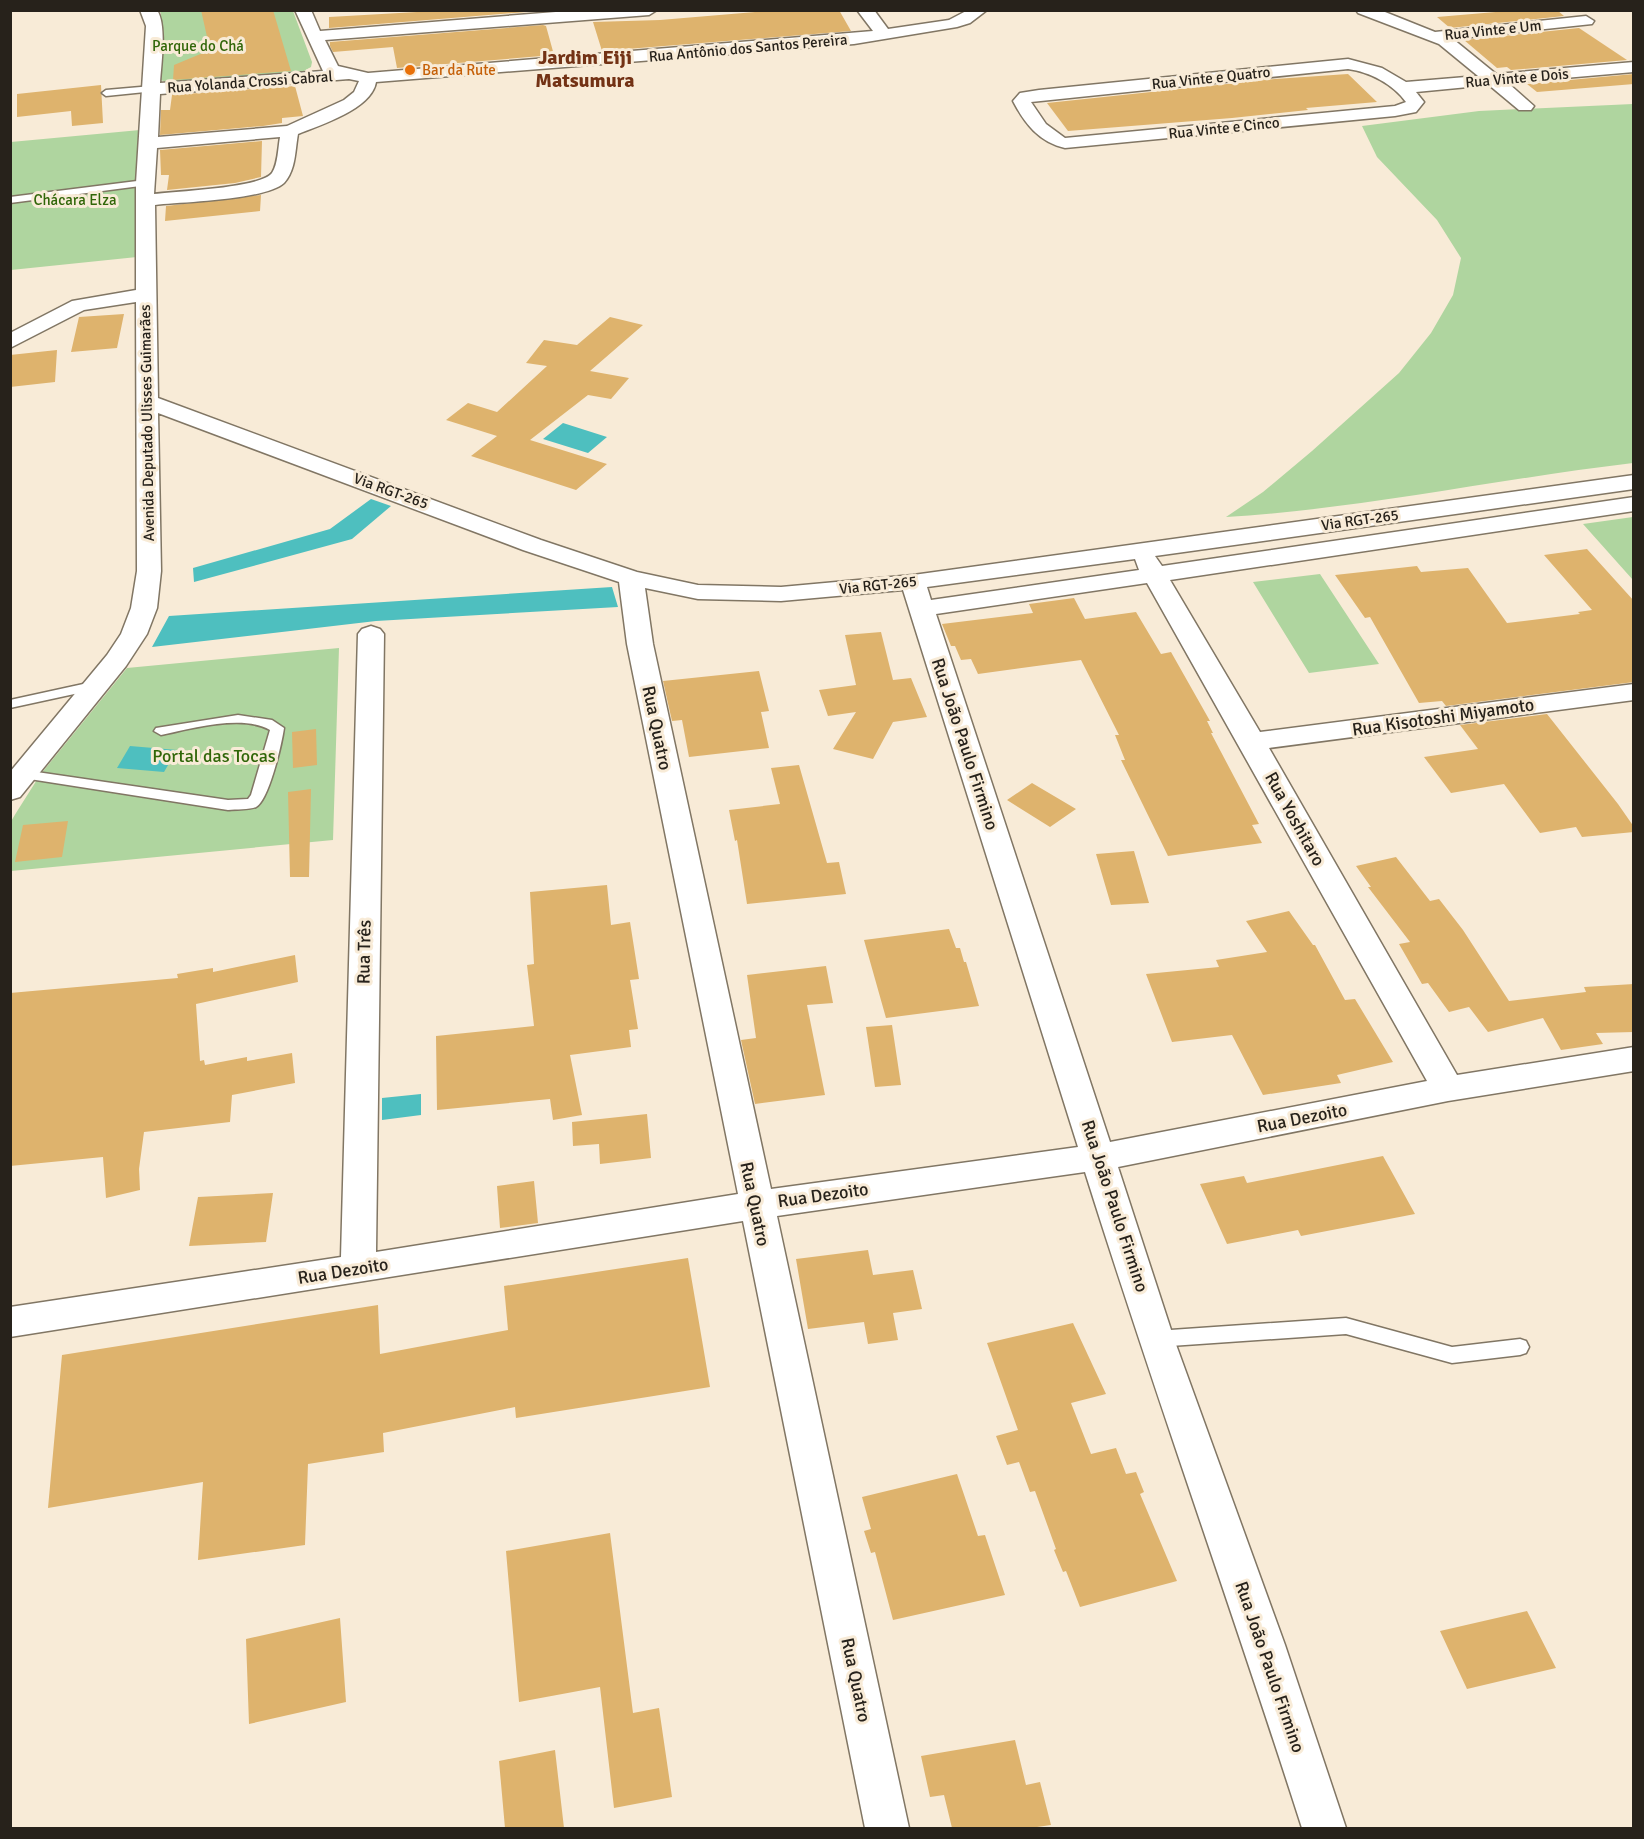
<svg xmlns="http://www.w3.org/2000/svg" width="1644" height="1839" viewBox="0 0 1644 1839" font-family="Signika,sans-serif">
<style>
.green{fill:#afd59f}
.water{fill:#4ebfbf}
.building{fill:#deb36d}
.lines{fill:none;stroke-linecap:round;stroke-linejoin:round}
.lane-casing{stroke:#817664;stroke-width:3}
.street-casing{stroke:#817664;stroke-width:3}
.lane{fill:#fff;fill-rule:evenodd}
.street{fill:#fff;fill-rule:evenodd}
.food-dot{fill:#e8710a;stroke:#f8ebd7;stroke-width:2}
.labels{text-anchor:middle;stroke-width:6;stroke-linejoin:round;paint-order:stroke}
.far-street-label{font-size:15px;fill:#27221b;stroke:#f8ebd7}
.far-park-label{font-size:15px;fill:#306608;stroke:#f8ebd7}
.far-food-label{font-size:15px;fill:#c56008;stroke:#f8ebd7;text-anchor:start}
.street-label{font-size:18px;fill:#27221b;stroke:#f8ebd7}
.park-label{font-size:18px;fill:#306608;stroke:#f8ebd7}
.far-district-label{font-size:20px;font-weight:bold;fill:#733215;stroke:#f8ebd7}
</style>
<rect width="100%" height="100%" fill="#f8ebd7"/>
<path class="green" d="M158,11H293L312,62L311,67L302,72L175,84L160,80L161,13Z
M1633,104V463C1497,479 1362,509 1226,517L1263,492L1312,451L1399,373L1431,333L1453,295L1461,258L1437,220L1377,157L1362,126L1479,111Z
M140,130L137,257L11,270V142Z
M1633,517H1634L1633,580L1583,524Z
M1320,574L1379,664L1309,673L1253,582Z
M339,648L333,840L11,871L10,823L16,813L40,775L127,668Z"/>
<path class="water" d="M563,423L607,437L588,453L543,439Z
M371,499L391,506L352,539L194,582L193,568L330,529Z
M612,587L618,607L376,621L152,647L169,616Z
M130,746L177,750L164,772L117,768Z
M421,1094V1115L382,1120V1098Z"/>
<path class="building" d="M201,10H273L291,71L173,80L174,65L210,50Z
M452,10L539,11L329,28V17Z
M780,10H839L851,31L602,51L593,22L660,20Z
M1519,10H1557L1564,16L1450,28L1437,17Z
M543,25L546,26L554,55L397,68L393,47L333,52L330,46V42Z
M1579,28L1627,60L1511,70L1507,67L1497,68L1464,40Z
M1348,74L1377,102L1306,108L1308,110L1232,118L1068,131L1047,103L1275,79Z
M1634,74V84L1537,92L1527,84Z
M101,85L103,123L72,126L71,111L17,117V94Z
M295,86L303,116L282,118V123L263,126L160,135L161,110H170L172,95Z
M262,141L261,177L235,183L167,190L169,175H161L160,150Z
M261,195L260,211L165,221L166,206Z
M124,314L117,348L71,352L79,317Z
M610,317L643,325L590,371L629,378L611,399L588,395L530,440L607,464L576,490L471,456L497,436L446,420L468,403L497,412L547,366L526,363L544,340L577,345Z
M57,350L55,382L10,387V355Z
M1587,549L1634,601V682L1446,706L1442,701L1419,703L1370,617L1365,618L1335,575L1417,566L1421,572L1468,568L1507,623L1580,614L1578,612L1592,610L1544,555Z
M1074,598L1085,619L1136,612L1161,654L1171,652L1210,721H1207L1213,733H1211L1259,824L1252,825L1262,843L1168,856L1121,760H1125L1115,735H1119L1081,660L978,674L971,659L961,660L955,646H951L942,624L1033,613L1029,604Z
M881,632L893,680L911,678L927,717L893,722L873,759L833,749L856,712L828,716L819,690L856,685L845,635Z
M759,671L769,711L761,712L769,748L689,757L682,720L672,721L663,681Z
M1547,714L1618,804L1634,827V832L1582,837L1576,827L1540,833L1504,784L1451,793L1424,757L1478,749L1460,725Z
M316,729L317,765L293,768L292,732Z
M799,765L827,863L839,862L846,894L747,904L737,840L735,841L729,810L780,804L771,768Z
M1032,783L1076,809L1050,827L1007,800Z
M311,789L309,877H290L288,792Z
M68,821L62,857L15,862L23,825Z
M1134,851L1149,903L1111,905L1096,854Z
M1396,857L1430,901L1439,899L1463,930L1509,1001L1586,992L1584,987L1634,984V1032L1596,1033L1603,1044L1561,1050L1543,1018L1488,1032L1469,1007L1449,1012L1428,983L1422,984L1399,944L1410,942L1368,887H1371L1356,866Z
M607,885L611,925L630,922L639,979L630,980L638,1029L629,1030L631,1047L570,1055L582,1115L553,1120L550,1099L437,1110L436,1036L534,1026L527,965L534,964L530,892Z
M1289,911L1313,945H1315L1345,1000L1355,999L1393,1062L1337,1075L1341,1083L1263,1095L1232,1035L1172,1042L1146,974L1219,967L1216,960L1267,952L1246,921Z
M949,929L956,948H960L964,962H966L979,1006L886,1018L864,940Z
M295,955L298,982L196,1004L200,1061L204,1060L205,1065L247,1057V1061L292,1053L295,1083L232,1095L230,1122L144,1132L139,1169L140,1190L106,1198L103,1157L10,1166V993L178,978L177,974L213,968V972Z
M826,966L833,1003L807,1005L825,1095L755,1104L741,1040L756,1038L747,975Z
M892,1025L901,1085L875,1087L866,1027Z
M647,1114L651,1158L600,1164L599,1144L573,1146L572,1122Z
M1383,1156L1415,1214L1301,1236L1298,1230L1227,1244L1200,1184L1244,1176L1247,1183Z
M534,1181L538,1223L500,1228L497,1186Z
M273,1193L266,1242L189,1246L198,1197Z
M868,1250L873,1275L913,1270L922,1309L893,1313L898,1340L868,1344L864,1322L808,1329L796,1259Z
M688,1258L710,1387L516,1418L515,1407L383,1433L384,1452L308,1464L305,1545L198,1560L203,1482L48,1508L62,1355L378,1305L380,1354L508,1330L504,1286Z
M1073,1323L1106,1394L1071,1403L1091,1454L1116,1448L1126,1474L1136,1472L1144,1492L1140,1494L1177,1581L1080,1607L1066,1571L1063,1572L1054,1550L1056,1549L1035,1491L1030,1492L1019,1462L1007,1465L996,1436L1018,1430L987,1343Z
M957,1474L978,1536L985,1535L1005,1595L893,1620L875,1552L871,1553L864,1531L871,1529L862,1497Z
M610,1533L633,1713L659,1708L672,1797L614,1808L600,1687L519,1702L506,1551Z
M1527,1611L1556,1668L1467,1689L1440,1631Z
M340,1618L346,1702L249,1724L246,1639Z
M1015,1740L1026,1785L1040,1782L1051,1825L1030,1828H952L944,1795L930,1797L921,1756Z
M555,1750L564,1828H505L499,1761Z"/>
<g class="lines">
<defs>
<path id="lane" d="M152,86L155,87V91L106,96L102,93L106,90Z
M145,180L150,183L148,185L10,203V197Z
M97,681L104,685L102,688L10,708V700Z
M238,715L272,720L284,728C282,743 269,800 256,807C249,810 236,809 228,810L23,778L16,774L23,770L228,800L248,799L251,795L270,730C242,714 191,729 161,735L154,731L156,728Z
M1346,1318L1452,1347L1520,1339L1526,1341L1529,1347L1526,1353L1520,1355L1452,1363L1346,1334L1156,1347L1150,1344L1147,1339L1150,1334L1156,1331Z"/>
<path id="street" d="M140,10H157C167,25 161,65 160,83L323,71L295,10H311L320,31L581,10H657L649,15L325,40L338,66L368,73L873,31L857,10H874L888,29L949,20L968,10H987L970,23L957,27L854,44L376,82C372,109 320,125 298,134C295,150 296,170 284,183C266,200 181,202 155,205L158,398L541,540L637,572L698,585L781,587L913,575L1634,475V489L1155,556L1162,566L1634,497V511L1170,580L1260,732L1634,684V700L1269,748L1457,1075L1634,1047V1071L1448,1101L1118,1167L1174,1339L1285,1645L1346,1828H1302C1232,1609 1154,1392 1085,1172L777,1216L909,1828H865L743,1221L10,1337V1307L341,1257L358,634L362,629L371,626L380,629L384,634L376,1252L738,1194L627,644L619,582L523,550L158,413L161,571L157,608L147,634L126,666L20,797L10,800V772L107,655L121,634L131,608L137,571L136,302L84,310L10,348V333L72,301L136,290V183L146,26ZM349,79L359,81L354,92L344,100L287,126L158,137L160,94ZM280,137C278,148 278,164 272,173C261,188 176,191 154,194L157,148ZM1135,559L1139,570L931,600L927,587ZM1147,583L1427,1081L1110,1142L936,614ZM645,588L698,599L781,601L903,590L1078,1147L771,1189L653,644Z
M1356,10H1380L1435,32L1586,16L1594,21L1592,24L1453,39L1496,74L1634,62V72L1508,83L1534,106L1531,110H1519L1489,85L1416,92L1424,102L1416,112L1395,116L1065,148C1039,142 1025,124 1013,101L1020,93L1039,90L1348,59L1382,68L1406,82L1478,76L1439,44L1358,13ZM1348,69C1370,72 1393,84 1406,102L1395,106L1065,138L1046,124L1031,102Z"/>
</defs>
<use href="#lane" class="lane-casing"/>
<use href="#street" class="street-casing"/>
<use href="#lane" class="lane"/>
<use href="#street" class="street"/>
</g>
<circle class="food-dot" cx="410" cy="70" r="6"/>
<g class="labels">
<g class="far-street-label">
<text transform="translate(1493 30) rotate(-6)" y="5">Rua Vinte e Um</text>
<text transform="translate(748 48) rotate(-5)" y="5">Rua Antônio dos Santos Pereira</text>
<text transform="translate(1211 78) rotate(-6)" y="5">Rua Vinte e Quatro</text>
<text transform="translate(1517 78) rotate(-5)" y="5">Rua Vinte e Dois</text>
<text transform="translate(250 82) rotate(-4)" y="5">Rua Yolanda Crossi Cabral</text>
<text transform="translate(1224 128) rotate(-6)" y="5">Rua Vinte e Cinco</text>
<text transform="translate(147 423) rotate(-91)" y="5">Avenida Deputado Ulisses Guimarães</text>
<text transform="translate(391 491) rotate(20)" y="5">Via RGT-265</text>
<text transform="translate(1360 520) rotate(-8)" y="5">Via RGT-265</text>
<text transform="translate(878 585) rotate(-6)" y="5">Via RGT-265</text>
</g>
<g class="far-park-label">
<text x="198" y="51">Parque do Chá</text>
<text x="75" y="205">Chácara Elza</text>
</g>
<g class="far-food-label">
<text x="422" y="75">Bar da Rute</text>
</g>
<g class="street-label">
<text transform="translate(1443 717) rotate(-8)" y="6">Rua Kisotoshi Miyamoto</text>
<text transform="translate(657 728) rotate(78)" y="6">Rua Quatro</text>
<text transform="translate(965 744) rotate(72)" y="6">Rua João Paulo Firmino</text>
<text transform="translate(1295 819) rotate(61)" y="6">Rua Yoshitaro</text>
<text transform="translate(364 952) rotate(-89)" y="6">Rua Três</text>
<text transform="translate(1302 1118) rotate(-11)" y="6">Rua Dezoito</text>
<text transform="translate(823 1195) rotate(-8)" y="6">Rua Dezoito</text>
<text transform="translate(755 1204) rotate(78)" y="6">Rua Quatro</text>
<text transform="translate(1115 1206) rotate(72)" y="6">Rua João Paulo Firmino</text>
<text transform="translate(343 1271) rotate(-9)" y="6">Rua Dezoito</text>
<text transform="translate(1270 1667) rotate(71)" y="6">Rua João Paulo Firmino</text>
<text transform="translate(856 1680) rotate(78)" y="6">Rua Quatro</text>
</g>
<g class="park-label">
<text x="214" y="762">Portal das Tocas</text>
</g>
<g class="far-district-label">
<text x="585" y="64">Jardim Eiji<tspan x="585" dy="23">Matsumura</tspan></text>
</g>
</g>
<rect width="1644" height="1839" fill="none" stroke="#27221b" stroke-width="24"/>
</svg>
